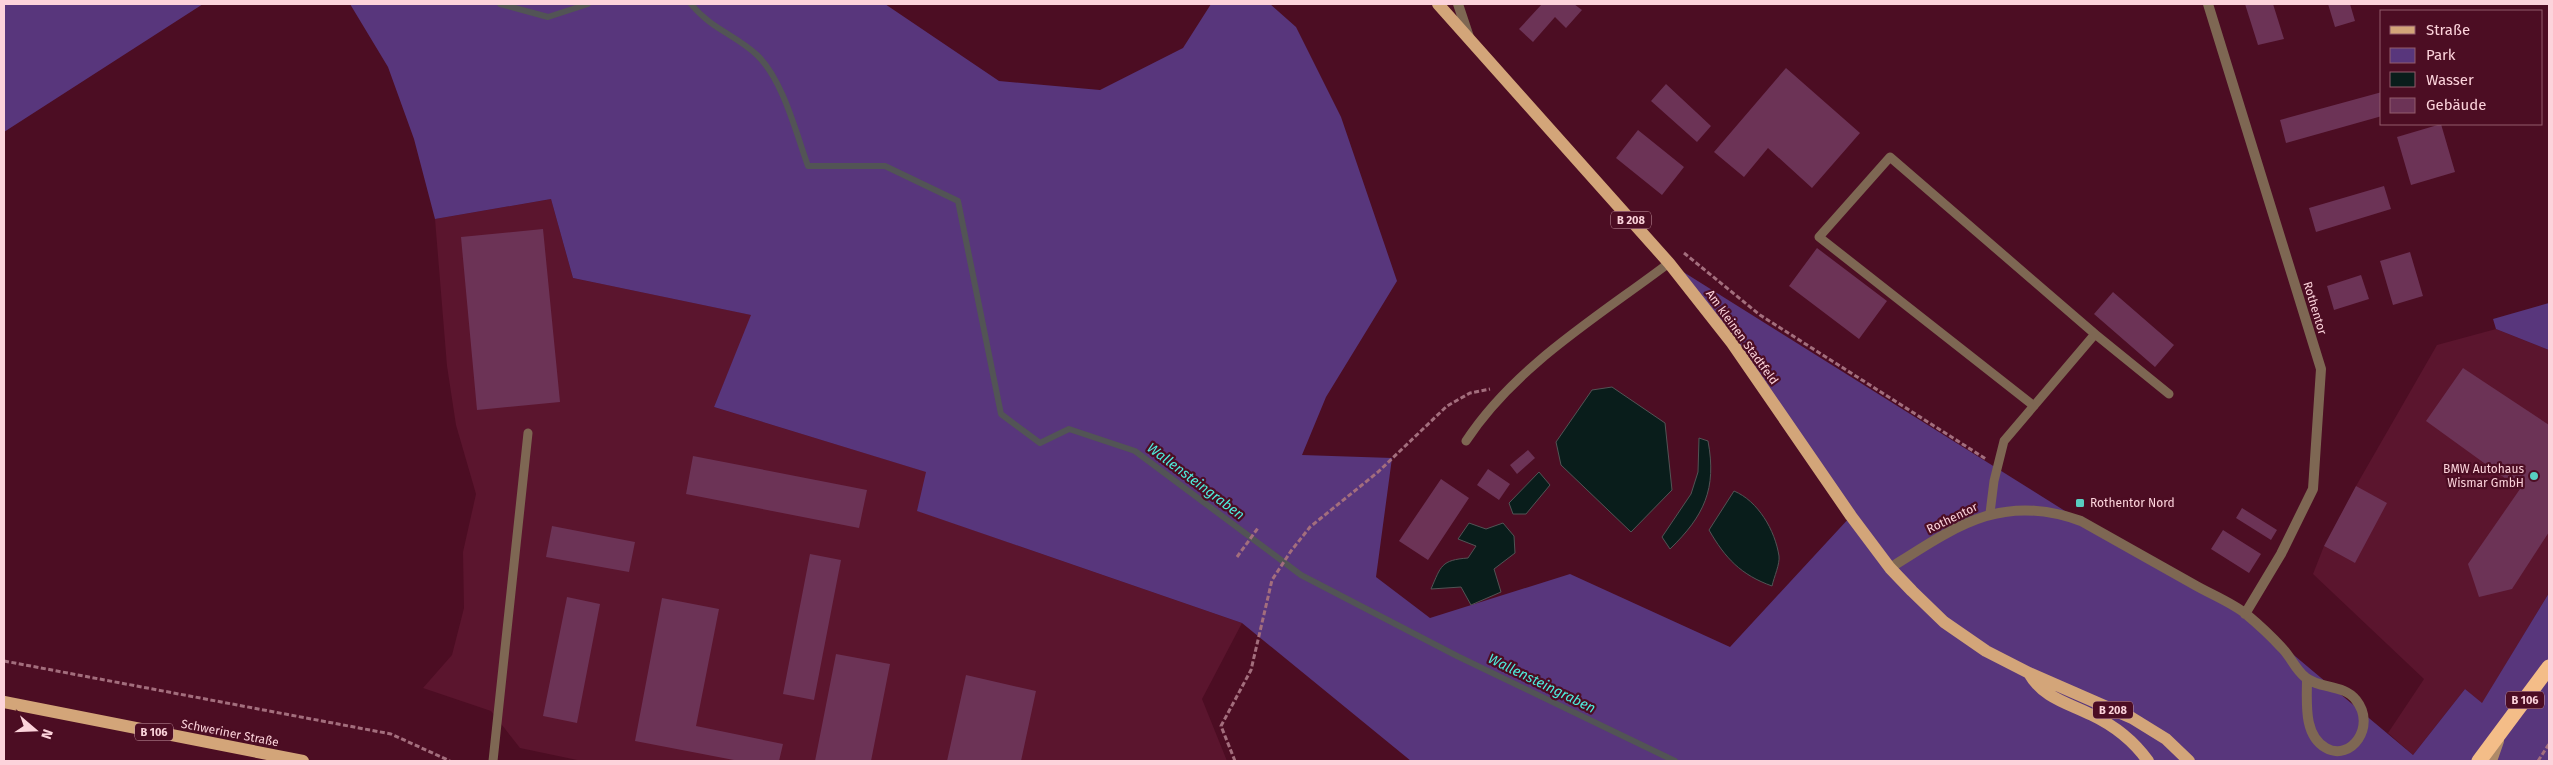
<svg xmlns="http://www.w3.org/2000/svg" width="2553" height="765" viewBox="0 0 2553 765" font-family="'Fira Sans',sans-serif">
<style>
.built{fill:#5b152e}
.green{fill:#58367c}
.water{fill:#091d1b;stroke:#525455}
.lines{fill:none;stroke-linecap:round;stroke-linejoin:round}
.stream{stroke:#525455;stroke-width:6}
.building{fill:#6c3356}
.path{stroke:#a36e7d;stroke-width:3;stroke-dasharray:5 2.5;stroke-linecap:butt}
.lane{stroke:#7e6753;stroke-width:9}
.street{stroke:#7e6753;stroke-width:10}
.secondary{stroke:#ae8a68;stroke-width:10}
.primary{stroke:#d3a579;stroke-width:12}
.highway{stroke:#f4bd88;stroke-width:15}
.poi-dot{fill:#58cec0;stroke:#4c0d23;stroke-width:2}
.labels{text-anchor:middle;stroke-width:4.5;stroke-linejoin:round;paint-order:stroke}
.shield{fill:#4c0d23;stroke:#c798a4;stroke-width:1}
.shield-label{font-size:11px;font-weight:bold;fill:#fcd3db}
.street-label{font-size:12px;fill:#fcd3db;stroke:#4c0d23}
.poi-label{font-size:12px;fill:#fcd3db;stroke:#4c0d23;text-anchor:end}
.water-label{font-size:14px;font-style:italic;fill:#4eeddc;stroke:#4c0d23}
</style>
<rect width="100%" height="100%" fill="#4c0d23"/>
<path class="built" d="M551,199L573,278L752,315L714,407L927,472L918,511L1242,623L1202,699L1227,761H582L520,748L491,711L423,688L452,655L464,608L463,552L476,494L456,425L447,366L435,219Z
M2496,329L2549,350V593L2482,704L2465,689L2413,755L2388,733L2424,679L2313,574L2324,546L2354,562L2356,486L2437,345Z"/>
<path class="green" d="M4,4H203L4,132Z
M350,4H885L999,81L1100,90L1183,48L1211,4H1270L1296,27L1341,117L1397,281L1326,397L1302,455L1392,458L1376,577L1430,618L1570,574L1730,647L1851,516L1669,263L2081,521L2245,614L2413,755L2465,689L2482,703L2549,593V761H1411L1242,623L917,511L926,472L714,407L751,315L573,278L551,199L435,219L414,139L388,67Z
M2549,303V350L2496,329L2493,319Z"/>
<path class="water" d="M1612,387L1665,423L1672,490L1631,532L1561,465L1556,442L1592,390Z
M1699,438L1708,441C1717,489 1704,516 1670,549L1662,537L1691,494L1698,472Z
M1539,472L1550,485L1526,514H1513L1509,503Z
M1734,491C1758,501 1775,530 1779,556C1780,564 1774,577 1772,586C1741,575 1725,558 1709,530Z
M1469,523L1486,529L1503,523L1514,536L1515,553L1494,569L1501,592L1471,605L1461,587L1431,589C1441,566 1441,560 1468,558L1476,546L1458,539Z"/>
<g class="lines">
<path class="stream" d="M500,4L548,17L588,4
M691,4C711,29 736,35 757,55C783,80 796,133 808,166H885L958,201L1001,414L1040,443L1069,429L1135,451L1301,575L1457,656L1675,761"/>
</g>
<path class="building" d="M1542,4H1574L1582,10L1566,28L1555,17L1533,42L1519,29Z
M2245,4H2273L2284,39L2258,45Z
M2328,4H2350L2355,21L2335,27Z
M1786,68L1860,133L1812,188L1768,148L1744,177L1714,152Z
M1666,84L1711,126L1697,142L1651,101Z
M2382,92V116L2286,143L2280,120Z
M2441,124L2455,172L2411,185L2397,137Z
M1638,130L1684,167L1662,195L1616,158Z
M2384,186L2391,209L2316,232L2309,208Z
M543,229L560,402L477,410L461,237Z
M1817,248L1887,301L1859,339L1789,286Z
M2410,252L2423,296L2393,305L2380,261Z
M2361,275L2369,299L2334,310L2327,286Z
M2113,292L2174,345L2155,367L2094,314Z
M2463,368L2549,425V532L2512,589L2479,597L2468,564L2520,489L2426,421Z
M1528,450L1535,458L1517,474L1510,465Z
M693,456L867,490L859,528L686,494Z
M1488,469L1510,484L1499,500L1477,485Z
M1441,479L1469,498L1428,560L1399,541Z
M2356,486L2387,503L2355,563L2324,546Z
M2242,508L2277,530L2271,540L2236,518Z
M552,526L635,542L629,572L546,557Z
M2223,530L2261,554L2249,573L2211,549Z
M810,554L841,560L814,700L783,694Z
M567,597L600,604L577,723L543,716Z
M662,598L719,609L696,726L783,744L779,761H739L635,741Z
M836,654L890,664L871,761H815Z
M966,675L1036,691L1021,761H947Z"/>
<g class="lines">
<path class="path" d="M1684,253L1760,315L1986,459
M1237,557L1258,528
M4,661L391,734L450,761
M1235,761L1221,726L1251,670L1272,580L1291,551L1310,527L1378,472L1447,406L1470,393L1490,389
M2538,761L2549,744"/>
<path class="lane" d="M2034,406L1819,237L1890,157L2095,334
M1466,441C1515,366 1599,316 1669,263
M1990,513L1994,481L2004,441L2095,334L2169,394
M493,761L528,433"/>
<path class="street" d="M1458,4L1469,37
M2208,4L2321,369L2313,489L2281,554L2245,614
M1890,568C1956,526 2002,492 2081,521C2119,542 2156,563 2193,584C2210,594 2231,602 2246,614C2258,624 2271,636 2282,648C2291,657 2295,669 2305,677C2319,689 2344,684 2356,700C2377,726 2351,762 2326,748C2303,735 2307,702 2307,679"/>
<path class="secondary" d="M2492,761L2499,741"/>
<path class="primary" d="M1438,4L1669,263L1732,343L1851,516L1890,568L1912,591L1944,622L1986,651L2029,673L2132,718L2166,739L2189,761
M2029,673C2043,698 2068,703 2092,715C2115,726 2133,740 2148,761
M4,702L303,761"/>
<path class="highway" d="M2479,761L2549,667"/>
</g>
<g class="poi-dot">
<circle cx="2534" cy="476" r="5"/>
<rect x="2075" y="498" width="10" height="10" rx="2.5"/>
</g>
<g class="labels">
<g class="shield">
<rect x="1611" y="211.5" width="40" height="17" rx="4"/>
<rect x="2506" y="691.5" width="38" height="17" rx="4"/>
<rect x="2093" y="701.5" width="40" height="17" rx="4"/>
<rect x="135" y="723.5" width="38" height="17" rx="4"/>
</g>
<g class="shield-label">
<text x="1631" y="224">B 208</text>
<text x="2525" y="704">B 106</text>
<text x="2113" y="714">B 208</text>
<text x="154" y="736">B 106</text>
</g>
<g class="street-label">
<text transform="translate(2315 308) rotate(73)" y="4">Rothentor</text>
<text transform="translate(1742 337) rotate(54)" y="4">Am kleinen Stadtfeld</text>
<text transform="translate(1952 518) rotate(-26)" y="4">Rothentor</text>
<text transform="translate(230 733) rotate(11)" y="4">Schweriner Straße</text>
</g>
<g class="poi-label">
<text x="2524" y="473">BMW Autohaus<tspan x="2524" dy="14">Wismar GmbH</tspan></text>
<text x="2090" y="507" text-anchor="start">Rothentor Nord</text>
</g>
<g class="water-label">
<text transform="translate(1196 481) rotate(37)" y="5">Wallensteingraben</text>
<text transform="translate(1542 683) rotate(26)" y="5">Wallensteingraben</text>
</g>
</g>
<rect width="2553" height="765" fill="none" stroke="#fcd3db" stroke-width="10"/>
<rect x="2380" y="10" width="162" height="115" fill="#4c0d23" stroke="#925c6d"/>
<rect x="2390" y="26" width="25" height="8" fill="#d3a579" stroke="#925c6d"/>
<text x="2426" y="35" font-size="15" fill="#fcd3db">Straße</text>
<rect x="2390" y="48" width="25" height="15" fill="#58367c" stroke="#925c6d"/>
<text x="2426" y="60" font-size="15" fill="#fcd3db">Park</text>
<rect x="2390" y="72" width="25" height="15" fill="#091d1b" stroke="#925c6d"/>
<text x="2426" y="85" font-size="15" fill="#fcd3db">Wasser</text>
<rect x="2390" y="98" width="25" height="15" fill="#6c3356" stroke="#925c6d"/>
<text x="2426" y="110" font-size="15" fill="#fcd3db">Gebäude</text>
<g transform="translate(35 730) rotate(109)" stroke="#4c0d23" stroke-width="4" paint-order="stroke">
<path d="M0-4L9 19L0 12L-9 19Z" fill="#fcd3db"/>
<text y="-8" font-size="14" font-weight="bold" text-anchor="middle" fill="#fcd3db">N</text>
</g>
</svg>
